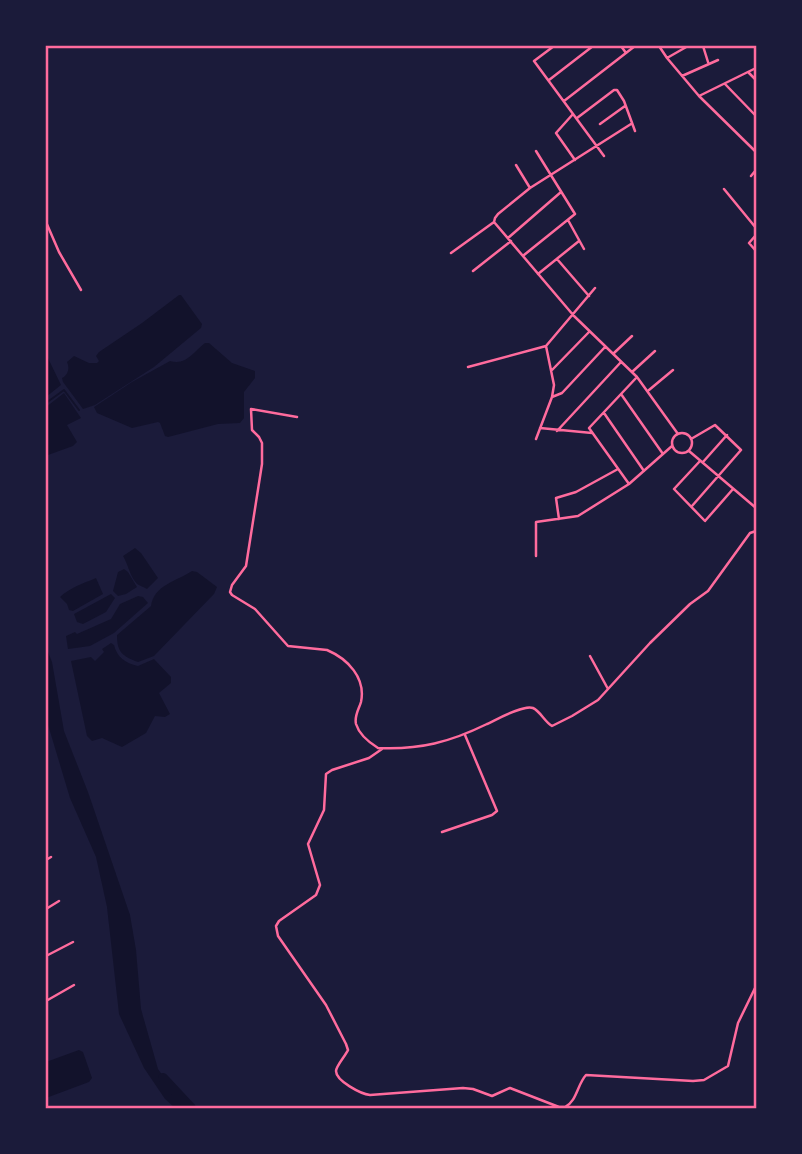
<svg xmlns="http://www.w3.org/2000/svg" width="802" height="1154" viewBox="0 0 802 1154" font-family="'Public Sans',sans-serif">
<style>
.water{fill:#12122b}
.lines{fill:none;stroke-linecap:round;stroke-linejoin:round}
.stream{stroke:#12122b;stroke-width:2}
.river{stroke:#12122b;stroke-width:10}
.minor{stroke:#ff6b9d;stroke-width:2.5}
.neatline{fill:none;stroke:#ff6b9d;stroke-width:2.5}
</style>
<rect width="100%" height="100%" fill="#1b1b3a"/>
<path class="water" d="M179,295H181L202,324L201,328L154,367L95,405L83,409L63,382L62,378C68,375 70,368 67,362L74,356L89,363H97L99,361L96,356L99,352L142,323Z
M205,343H209L232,363L255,371V378L244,392V418L240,423L218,424L168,437L165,436L160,423L158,422L132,428L97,413L94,407L132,382L170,361C186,366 193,352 205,343Z
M46,354L61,385L46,397Z
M64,393L81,418L67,425L77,442L73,446L48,455L46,454V407Z
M135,548L141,553L158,578L147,589C144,587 140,586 137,584C130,577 128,564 123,556Z
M124,569L128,572L137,587L126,594L118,596L113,591L118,572Z
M192,571L197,572L217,587L214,594L154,656L138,662C122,656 117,652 117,635L151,606C154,585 177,581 192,571Z
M96,578L103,594L73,611L69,610L67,604L60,597C71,587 82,584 96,578Z
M111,594L115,598L106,612L83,624L77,622L74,614Z
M138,596L143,597L148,603L114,633L90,646L68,649L66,636L75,632L77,634L111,619L120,604Z
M111,643L114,645C117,657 125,663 138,666L154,659L171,677V683L159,693L170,714L165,717L155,716L146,733L122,747L102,738L92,741L87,736L71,661L91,657L95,661L104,652L102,649Z
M46,647L52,662L64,731L88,792L130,915L136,950L141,1009L158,1069L186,1108H175L165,1099L144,1068L119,1014L107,907L96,857L70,798L46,718Z
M79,1050L83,1052L92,1078L89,1082L46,1098V1062Z"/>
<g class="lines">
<path class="stream" d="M46,403L64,390L79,410"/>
<path class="river" d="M163,1078L191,1108"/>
<path class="minor" d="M554,46L534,61L604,156
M621,46L626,53
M659,46L667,58L699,96L756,68
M703,46L708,62
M667,58L688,46
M749,73L756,80
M682,76L718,60
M549,80L593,46
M725,84L756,116
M699,96L756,152
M564,101L635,46
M573,114L556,133L575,160
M577,118L614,90H617L624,101L635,131
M600,124L625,106
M516,165L530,188
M751,176L756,170
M724,189L756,228
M568,220L584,249
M46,222L59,252L81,290
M494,222L574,316L637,377L678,434
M756,235L749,243L756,251
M508,238L561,192
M451,253L494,222L495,218L498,214L530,188L631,124
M524,255L575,214L536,151
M557,259L589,296
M473,271L511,241
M538,274L579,241
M614,353L632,336
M468,367L546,346L595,288
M552,370L589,332
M632,372L655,351
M649,390L673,370
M621,394L663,454
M552,397L562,393L605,347
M604,413L644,471
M297,417L251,409L252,430L259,437L262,443V464L246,566L232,585L230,592L232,595L255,609L288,646L327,650C348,659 366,678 361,702C359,709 354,716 356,724C359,734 370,743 378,748C420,750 450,742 487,724C496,720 524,704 533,708C540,711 545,722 552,726L572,716L598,700L650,643L690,604L708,591L750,533L756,531
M540,428L592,433
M557,431L621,362
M672 443a10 10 0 1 1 20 0a10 10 0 1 1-20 0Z
M536,439L552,397L554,385L546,346
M691,439L715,425L741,450L692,506
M689,451L756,508
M700,461L674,489L705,521L733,489
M703,462L727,435
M629,484L589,428L637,377
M559,519L556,498L576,492L618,469
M536,556V522L578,516L629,484L672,446
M590,656L608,689
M382,749L369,758L332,770L326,774L324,810L308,844L320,885L316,895L279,921L276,926L278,936L326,1005L346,1044L348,1050C346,1055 336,1066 336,1071C336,1081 361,1094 370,1095L463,1088L473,1089L492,1096L510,1088L559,1107H565C577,1101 577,1085 586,1075L693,1081L704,1080L728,1066L738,1023L756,986
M442,832L492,815L497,811L465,735
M46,860L51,857
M46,909L59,901
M46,956L73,942
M46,1001L74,985"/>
</g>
<rect width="802" height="1154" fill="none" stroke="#1b1b3a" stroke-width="94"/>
<rect x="47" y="47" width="708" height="1060" class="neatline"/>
</svg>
